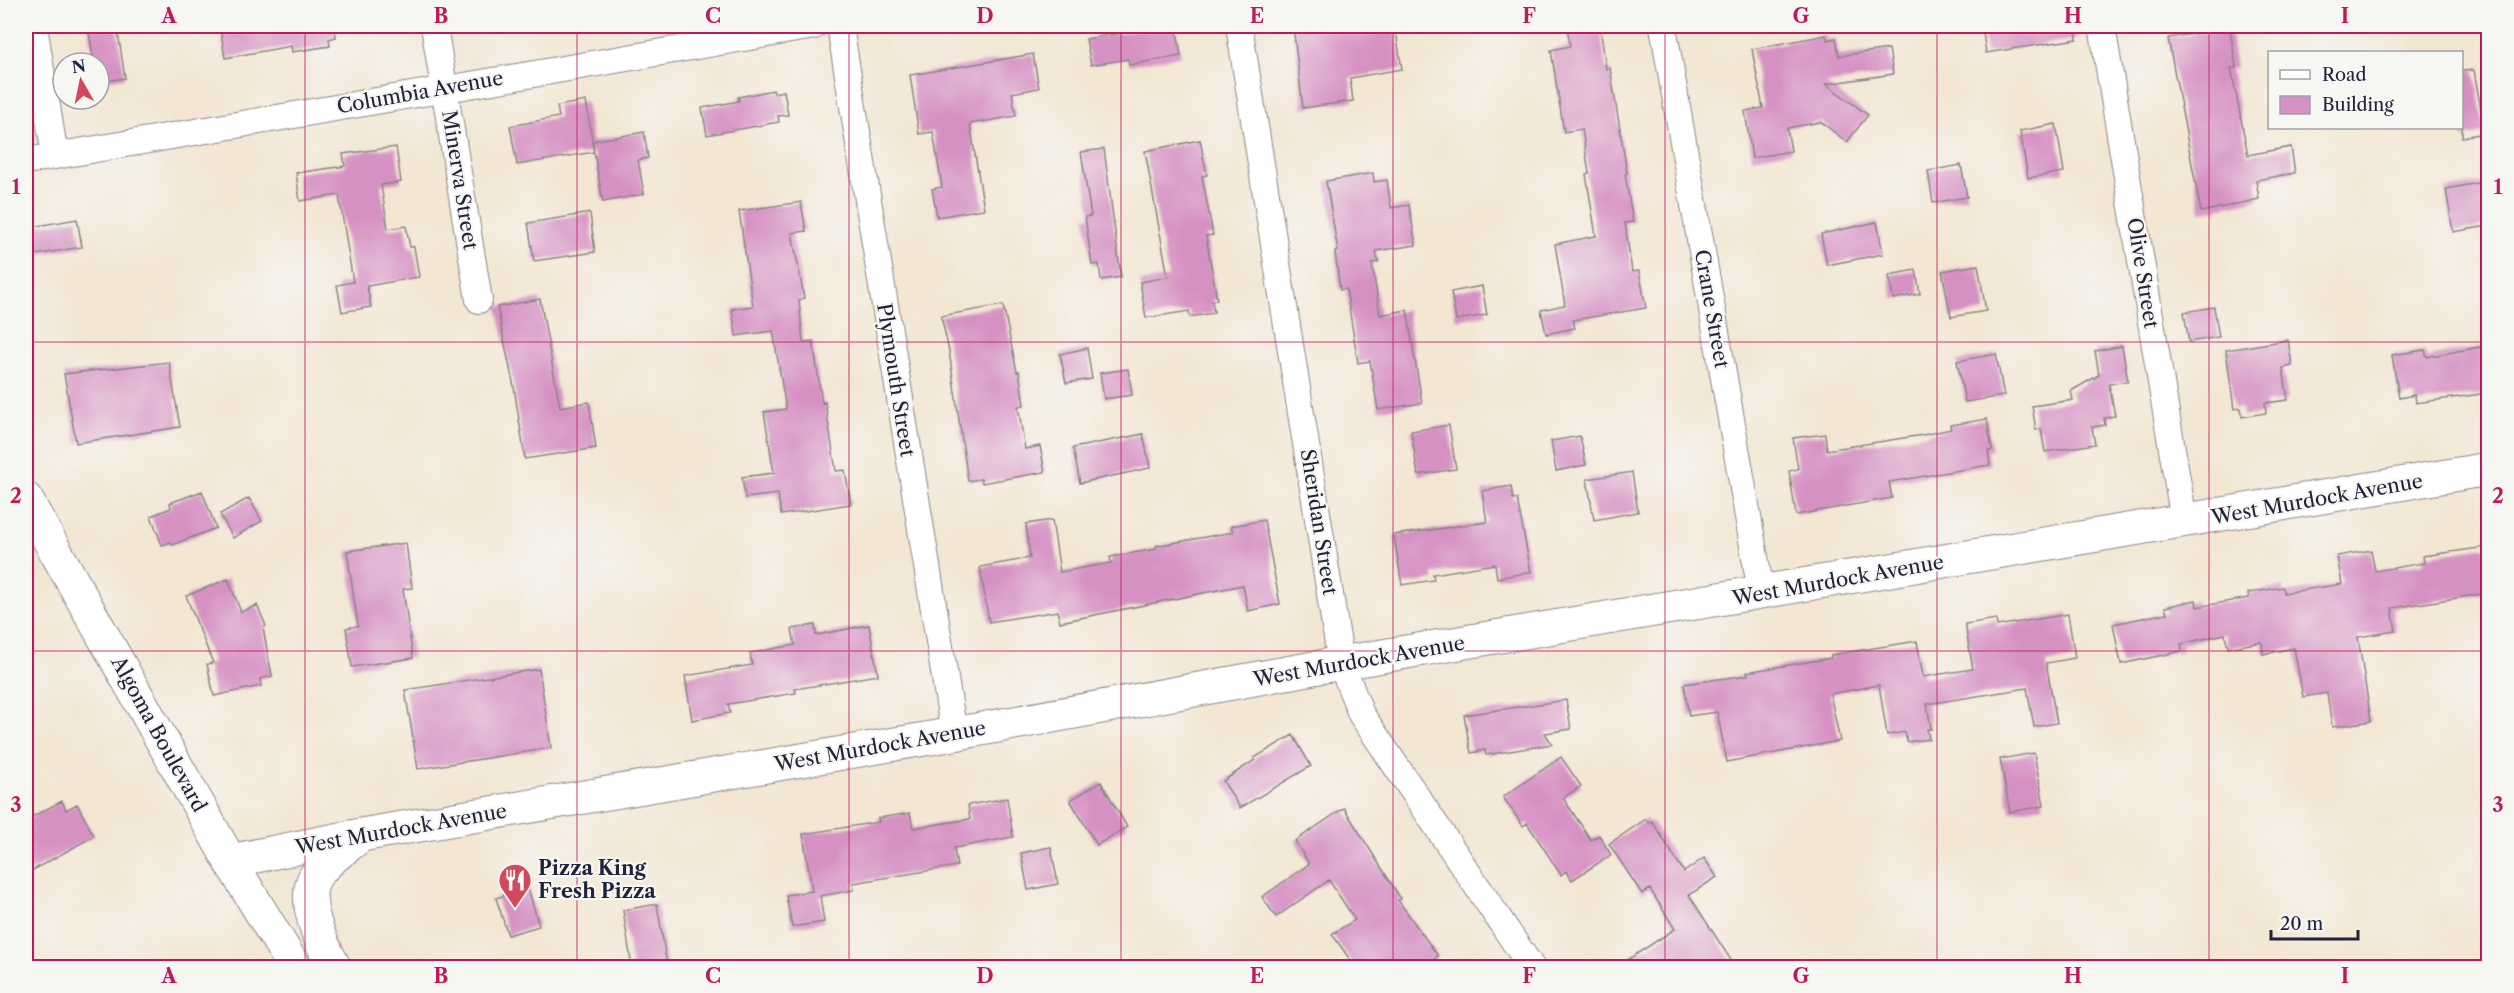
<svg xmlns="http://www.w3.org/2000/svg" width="2514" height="993" viewBox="0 0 2514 993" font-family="'Libre Caslon Text',serif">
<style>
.building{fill:#d691c3}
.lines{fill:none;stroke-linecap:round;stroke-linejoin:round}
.street-casing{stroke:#8a8487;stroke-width:28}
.primary-casing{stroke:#8a8487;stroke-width:35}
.street{stroke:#fff;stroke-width:26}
.primary{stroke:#fff;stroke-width:33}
.grid{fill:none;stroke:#c2185b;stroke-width:1.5;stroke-opacity:0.55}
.labels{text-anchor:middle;stroke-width:4.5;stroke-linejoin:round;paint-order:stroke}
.street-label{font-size:20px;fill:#22223b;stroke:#f6f6f2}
.poi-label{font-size:20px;font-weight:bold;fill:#22223b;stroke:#f6f6f2;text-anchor:start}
.neatline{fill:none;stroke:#c2185b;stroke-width:2}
.grid-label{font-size:20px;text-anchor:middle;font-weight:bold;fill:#c2185b}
</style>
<rect width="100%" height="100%" fill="#f6f6f2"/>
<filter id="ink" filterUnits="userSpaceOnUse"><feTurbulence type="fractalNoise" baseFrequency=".0167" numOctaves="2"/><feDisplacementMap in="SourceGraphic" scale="12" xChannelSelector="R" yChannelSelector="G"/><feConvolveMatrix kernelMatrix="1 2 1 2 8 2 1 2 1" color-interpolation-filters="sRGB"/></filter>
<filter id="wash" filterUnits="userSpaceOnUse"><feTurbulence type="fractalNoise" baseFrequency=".008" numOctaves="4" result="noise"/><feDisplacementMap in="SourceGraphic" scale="24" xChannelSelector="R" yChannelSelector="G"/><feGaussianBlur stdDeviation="1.35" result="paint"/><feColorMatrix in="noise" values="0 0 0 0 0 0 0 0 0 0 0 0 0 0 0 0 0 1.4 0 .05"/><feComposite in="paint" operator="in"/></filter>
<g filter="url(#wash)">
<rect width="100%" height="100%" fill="#f3e6d3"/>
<g id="blocks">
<path class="building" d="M88,26H117L125,78L99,82V63H94Z
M220,26H335L336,37L329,39L330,46L292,52L291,46L225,58Z
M1161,26H1176L1181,56L1129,65L1128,59L1091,65L1086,39Z
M1293,26H1395L1402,69L1350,78L1353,101L1303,108Z
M1567,26H1600L1606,69L1610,68L1627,173L1625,174L1633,222L1625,223L1632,272L1639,271L1646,308L1573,320L1575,328L1546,334L1541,310L1565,305L1555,244L1596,236L1586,174L1589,173L1582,129L1564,132L1551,50L1570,46Z
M1982,26H2076L2077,39L1986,53Z
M2230,28L2236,68H2231L2248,155L2291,147L2295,173L2256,180L2259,199L2201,212L2168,38Z
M1826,35L1827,40L1836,38L1839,56L1889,49L1893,74L1826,84L1868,115L1847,142L1821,122L1787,128L1791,151L1752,158L1745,111L1763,108L1752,49Z
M1033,54L1039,88L1012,93L1016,116L970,124L984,209L937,217L932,189L942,187L933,132L919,134L910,75Z
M2474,70L2485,133L2462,137V71Z
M773,90L774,93L784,91L788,115L778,116L779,122L707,135L702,108L739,101L738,97Z
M586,101L594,152L517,165L510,126L559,117L557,106Z
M2056,124L2064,172L2028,178L2020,131Z
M644,132L648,158L638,160L644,194L603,202L592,141Z
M1200,140L1207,175L1202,176L1213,235L1206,236L1217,300H1212L1214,313L1190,317L1189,311L1146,318L1140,282L1168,277L1145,151Z
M396,147L401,182L381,185L388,229L406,226L410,247H414L419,277L367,286L371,307L342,312L337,285L353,282L339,195L300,201L296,173L345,166L343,154Z
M1104,149L1121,277L1101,280L1099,264L1092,265L1085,217L1091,216L1081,152Z
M1961,165L1967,197L1933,203L1928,171Z
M1373,173L1374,182L1387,180L1391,208L1409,205L1416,245L1376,251L1378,262L1372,263L1380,315L1407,310L1422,403L1378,410L1370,361L1358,363L1346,289L1340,290L1335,252L1338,251L1326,181Z
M2488,181V226L2453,232L2446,189Z
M801,202L806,231L792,233L804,298L799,300L803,342L813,341L822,403L825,402L836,471L845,470L851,504L781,515L778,494L745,498L742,477L774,473L764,412L786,409L773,331L736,336L732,309L753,306L739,211Z
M590,213L595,252L534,261L528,223Z
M77,219L82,247L35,255L31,227Z
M1877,222L1883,254L1827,265L1821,234Z
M1978,265L1986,311L1951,317L1942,271Z
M1916,270L1920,294L1893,299L1889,275Z
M1482,286L1487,315L1456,320L1451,292Z
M540,299L560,407L589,402L596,448L525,459L514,387L497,307Z
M1003,305L1017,372L1019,371L1024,405L1018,406L1025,449L1040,446L1045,472L982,483L981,479L968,481L949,351L941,316Z
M2214,307L2219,337L2189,342L2184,312Z
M2288,340L2292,366L2283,368L2288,400L2265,403L2266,413L2242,417L2241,408L2234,409L2226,350Z
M2122,346L2128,381L2109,384L2115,416L2104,418L2105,425L2092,427L2095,444L2045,452L2041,429L2036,430L2032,406L2073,400L2071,391L2099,375L2095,351Z
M2485,346L2488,366V393L2416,403L2415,395L2399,398L2392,355L2425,350L2427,357Z
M1087,348L1092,379L1066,383L1060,354Z
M1996,354L2004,396L1965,402L1957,361Z
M169,362L180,427L76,443L64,374Z
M1128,369L1132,395L1104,399L1100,373Z
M1987,419L1992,450L1988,451L1990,465L1889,482L1892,498L1796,515L1789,471L1798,469L1793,438L1825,434L1827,450L1923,435L1951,429L1950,425Z
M1449,425L1456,469L1418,475L1411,431Z
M1143,434L1150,468L1080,483L1073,448Z
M1580,436L1586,465L1556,471L1551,441Z
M1632,472L1638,512L1594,520L1587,479Z
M1511,486L1513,499H1517L1531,572L1497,578L1495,564L1433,574L1434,580L1402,585L1394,535L1487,522L1482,491Z
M202,491L216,528L172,545L171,542L162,545L151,516L171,508L170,503Z
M249,498L262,521L233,538L220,514Z
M1052,520L1060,572L1111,563L1110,557L1156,549V546L1233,532L1231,526L1264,520L1280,604L1248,611L1243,585L1060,622L1058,611L989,622L980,567L1030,558L1026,524Z
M406,543L412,588L403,589L413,658L352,667L346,628L358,626L347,551Z
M2486,547L2488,593L2392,608L2396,631L2358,637L2371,721L2332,727L2327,693L2303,697L2294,648L2263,654L2262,642L2228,648L2225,634L2181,644L2182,651L2121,664L2113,624L2167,613L2165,607L2196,600L2197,607L2249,598L2248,593L2283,587L2284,593L2342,584L2337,556L2371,550L2375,571L2424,563L2423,556Z
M228,579L241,612L257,605L266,626L263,628L272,676L260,679L261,686L214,696L207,664L213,663L186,596Z
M2068,614L2075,658L2046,663L2057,723L2034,727L2027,688L1927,704L1931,729H1927L1929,739L1907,742L1905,732L1887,735L1879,685L1830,694L1840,741L1727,762L1717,712L1689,716L1684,684L1748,675L1747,672L1831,658V655L1917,641L1923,677L1973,669L1965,624L1996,619L1997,626Z
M815,625L816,635L869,625L878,675L795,689L796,693L728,704L730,713L692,720L685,676L752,665L750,653L795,645L792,629Z
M539,669L551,748L418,769L405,690Z
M1566,700L1571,729L1545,733L1552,744L1486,755L1485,750L1471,753L1464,715Z
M1293,735L1311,766L1240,808L1223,781L1255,760L1254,758Z
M2034,753L2044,806L2010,812L2000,759Z
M1561,757L1581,786L1563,798L1591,840L1599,835L1611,855L1572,880L1566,871L1561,875L1527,823L1523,826L1503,797Z
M1101,782L1127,827L1097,845L1070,800Z
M1007,798L1013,837L954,848L957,866L853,883L854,890L820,896L824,922L792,927L786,895L812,891L803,834L879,822L878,818L910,813L913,828L970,819L968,805Z
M62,801L66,810L77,804L94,836L26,874V820Z
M1344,808L1401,899L1398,900L1438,956L1423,968H1356L1332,934L1355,920L1329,880L1276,917L1262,897L1309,864L1295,841Z
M1646,819L1649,823L1652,821L1684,872L1704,858L1717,877L1689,895L1736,968H1615L1675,929L1650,889L1642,894L1609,844Z
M1051,847L1058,884L1028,890L1021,853Z
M528,888L539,926L508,935L496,898Z
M657,904L667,965L632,968L623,910Z"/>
</g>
</g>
<g filter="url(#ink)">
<use href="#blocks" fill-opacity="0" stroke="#8a8487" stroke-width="1.5"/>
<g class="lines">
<defs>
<path id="street" d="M34,26L55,156
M434,26L479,300
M840,26L954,734
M1239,26L1341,663L1361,714L1532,968
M1663,26L1761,592
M2102,26L2184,521
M26,161L814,26"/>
<path id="primary" d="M26,499L230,861L295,968
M230,861L361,835L954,734L1341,663L2488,469
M335,968C322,946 299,897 317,874C328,859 346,848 360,836"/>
</defs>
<use href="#street" class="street-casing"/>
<use href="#primary" class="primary-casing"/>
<use href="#street" class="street"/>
<use href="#primary" class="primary"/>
</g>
</g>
<path class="grid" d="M305,26V968M577,26V968M849,26V968M1121,26V968M1393,26V968M1665,26V968M1937,26V968M2209,26V968M26,342H2488M26,651H2488"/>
<defs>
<symbol id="restaurant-pin" viewBox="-11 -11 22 30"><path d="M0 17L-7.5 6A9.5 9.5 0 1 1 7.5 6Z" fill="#d1495b" stroke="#f6f6f2"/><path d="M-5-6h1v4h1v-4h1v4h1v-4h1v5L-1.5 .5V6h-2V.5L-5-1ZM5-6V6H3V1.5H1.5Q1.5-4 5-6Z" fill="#fff"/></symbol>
</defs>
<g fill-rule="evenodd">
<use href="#restaurant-pin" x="496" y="861" width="38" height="52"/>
</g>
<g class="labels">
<g class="street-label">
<text transform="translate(420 92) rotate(-10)" y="7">Columbia Avenue</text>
<text transform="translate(460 180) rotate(81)" y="7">Minerva Street</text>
<text transform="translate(2143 273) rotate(81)" y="7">Olive Street</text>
<text transform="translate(1712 309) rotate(80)" y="7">Crane Street</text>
<text transform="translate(896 380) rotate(81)" y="7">Plymouth Street</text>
<text transform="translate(2317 499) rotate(-10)" y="7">West Murdock Avenue</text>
<text transform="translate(1319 522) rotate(81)" y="7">Sheridan Street</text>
<text transform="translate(1838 580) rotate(-10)" y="7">West Murdock Avenue</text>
<text transform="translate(1359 661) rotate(-10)" y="7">West Murdock Avenue</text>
<text transform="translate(159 734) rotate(61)" y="7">Algoma Boulevard</text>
<text transform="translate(880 746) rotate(-10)" y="7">West Murdock Avenue</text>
<text transform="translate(401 829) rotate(-10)" y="7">West Murdock Avenue</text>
</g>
<g class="poi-label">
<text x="538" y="875">Pizza King<tspan x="538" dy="23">Fresh Pizza</tspan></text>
</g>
</g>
<rect width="2514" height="993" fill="none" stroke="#f6f6f2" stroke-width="66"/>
<rect x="2268" y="51" width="195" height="78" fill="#f6f6f2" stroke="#a1a1a9" stroke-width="1.5"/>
<rect x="2280" y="70" width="30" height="9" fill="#ffffff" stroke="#a1a1a9" stroke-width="1.5"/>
<text x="2322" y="81" font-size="18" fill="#22223b">Road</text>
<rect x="2280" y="96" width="30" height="18" fill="#d691c3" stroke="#a1a1a9" stroke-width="1.5"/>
<text x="2322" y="111" font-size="18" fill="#22223b">Building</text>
<g transform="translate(81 81) rotate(351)"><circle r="28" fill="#f6f6f2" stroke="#a1a1a9" stroke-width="1.5"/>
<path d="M0-4.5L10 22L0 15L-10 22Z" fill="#d1495b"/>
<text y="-9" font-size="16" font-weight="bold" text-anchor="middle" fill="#22223b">N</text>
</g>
<path d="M2271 930v9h87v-9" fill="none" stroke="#22223b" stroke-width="3"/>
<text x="2280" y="930" font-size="18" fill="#22223b" stroke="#f6f6f2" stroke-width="4.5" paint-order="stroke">20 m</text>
<rect x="33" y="33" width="2448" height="927" class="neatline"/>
<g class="grid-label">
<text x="169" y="23">A</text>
<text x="441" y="23">B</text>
<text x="713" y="23">C</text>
<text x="985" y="23">D</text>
<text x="1257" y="23">E</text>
<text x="1529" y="23">F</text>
<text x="1801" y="23">G</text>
<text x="2073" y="23">H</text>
<text x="2345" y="23">I</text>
<text x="16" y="194">1</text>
<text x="2498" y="194">1</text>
<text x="16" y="503">2</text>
<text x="2498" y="503">2</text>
<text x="16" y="812">3</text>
<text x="2498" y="812">3</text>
<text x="169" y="983">A</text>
<text x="441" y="983">B</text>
<text x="713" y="983">C</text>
<text x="985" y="983">D</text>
<text x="1257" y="983">E</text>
<text x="1529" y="983">F</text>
<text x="1801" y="983">G</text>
<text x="2073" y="983">H</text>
<text x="2345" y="983">I</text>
</g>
</svg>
